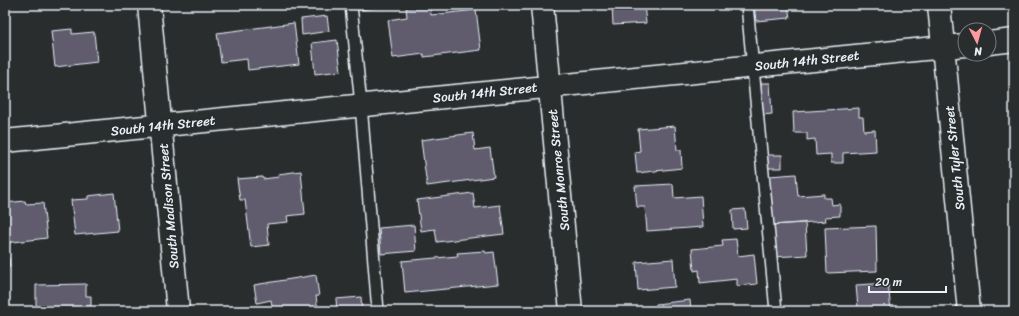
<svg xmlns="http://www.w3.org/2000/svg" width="1019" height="316" viewBox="0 0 1019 316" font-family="Sriracha,sans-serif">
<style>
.building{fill:#605c6d;stroke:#e8f1f8}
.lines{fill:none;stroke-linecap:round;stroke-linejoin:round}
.lane-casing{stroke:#e8f1f8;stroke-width:14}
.street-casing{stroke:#e8f1f8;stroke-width:25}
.lane{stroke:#2a2d2e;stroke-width:11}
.street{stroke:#2a2d2e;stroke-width:22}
.labels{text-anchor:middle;stroke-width:3.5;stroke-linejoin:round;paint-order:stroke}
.street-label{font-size:13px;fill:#e8f1f8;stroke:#2a2d2e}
</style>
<rect width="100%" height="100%" fill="#2a2d2e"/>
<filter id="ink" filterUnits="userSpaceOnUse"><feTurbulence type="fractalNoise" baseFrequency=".025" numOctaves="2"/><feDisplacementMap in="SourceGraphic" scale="8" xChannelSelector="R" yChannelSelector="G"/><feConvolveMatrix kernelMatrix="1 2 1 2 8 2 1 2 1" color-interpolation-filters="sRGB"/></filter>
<g filter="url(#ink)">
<path class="building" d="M210,5H243L210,7Z
M359,5H384V7L359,10Z
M430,5L431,15L476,10L481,50L424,57V54L393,58L388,20L407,17L406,8Z
M612,5H644L646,23L613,25Z
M754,5H788L790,18L756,21Z
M327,16L329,31L302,35L301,19Z
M294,23L299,64L248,70L247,59L221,62L217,33Z
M72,29V34L94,32L97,62L55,67L51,31Z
M337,40L341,71L315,74L312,43Z
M761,83H770L772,114L762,115Z
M859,108V117H863L864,131L875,130L876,151L843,153V163H831V154L816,155L815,139L807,140V133H794L793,112Z
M675,126L677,150H681L682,168L637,173L635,152L640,151L638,129Z
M473,133L475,150L490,148L494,177L427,186L421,140Z
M765,155H782V168H766Z
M301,171L305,214L287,216L288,222L267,224L269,245L251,247L245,200H240L237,179L262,177L263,179L279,177L278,174Z
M796,174L798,196L824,194V198H831L832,205L840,204V216L825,217L826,221L772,225L769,176Z
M673,184L674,198L701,196L703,227L647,231L645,207H637L635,186Z
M114,193L118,231L75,235L71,200L88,199V196Z
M473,193L475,208L500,205L504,234L437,242L435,229L421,231L417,200Z
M25,201L26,204L43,203L47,238L5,243V203Z
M745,209L747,228L733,229L732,210Z
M805,223L807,255L774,257L772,225Z
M414,225L416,251L381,254L379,228Z
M876,226L877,271L827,273L825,228Z
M736,239L738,256L754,254L757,284L737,286V279L700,283L699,270L694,271L692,249L723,246L722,240Z
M485,251L486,253L494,252L498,284L405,293L402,261L458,256L457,253Z
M5,258H9L10,267L5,268Z
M673,259L675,287L638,290L636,262Z
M316,275L319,296H316L318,311H273L271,300L257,303L254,285Z
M888,283L891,311H855L854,308H858L856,285Z
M86,284V296H91V306H87L88,311H36V285Z
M361,297L362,311H337L336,299Z
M690,300L691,311H656V304Z"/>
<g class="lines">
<defs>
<path id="lane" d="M351,5L361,105L378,311
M747,5L776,311"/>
<path id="street" d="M149,5L178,311
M542,5L571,311
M939,5L969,311
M989,43L1014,40
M5,141L965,45"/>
</defs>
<use href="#lane" class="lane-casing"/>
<use href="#street" class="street-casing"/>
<use href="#lane" class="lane"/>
<use href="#street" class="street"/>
</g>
</g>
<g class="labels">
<g class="street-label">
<text transform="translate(807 60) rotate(-6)" y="5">South 14th Street</text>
<text transform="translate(485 92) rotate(-6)" y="5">South 14th Street</text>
<text transform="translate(163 125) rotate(-6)" y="5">South 14th Street</text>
<text transform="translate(954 158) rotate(-96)" y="5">South Tyler Street</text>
<text transform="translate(558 170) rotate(-96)" y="5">South Monroe Street</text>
<text transform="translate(168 206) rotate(-95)" y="5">South Madison Street</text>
</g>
</g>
<rect width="1019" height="316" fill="none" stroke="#2a2d2e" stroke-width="20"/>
<rect x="10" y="10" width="999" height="296" fill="none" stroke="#e8f1f8" stroke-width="1.5" filter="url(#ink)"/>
<g transform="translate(977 42) rotate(174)"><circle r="19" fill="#2a2d2e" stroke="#767b7f"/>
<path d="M0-3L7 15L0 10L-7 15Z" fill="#ff9aa2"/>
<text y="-6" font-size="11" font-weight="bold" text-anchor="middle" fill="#e8f1f8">N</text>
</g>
<path d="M869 286v6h77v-6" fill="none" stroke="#e8f1f8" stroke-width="2"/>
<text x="875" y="286" font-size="12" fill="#e8f1f8" stroke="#2a2d2e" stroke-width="3" paint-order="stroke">20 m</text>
</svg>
